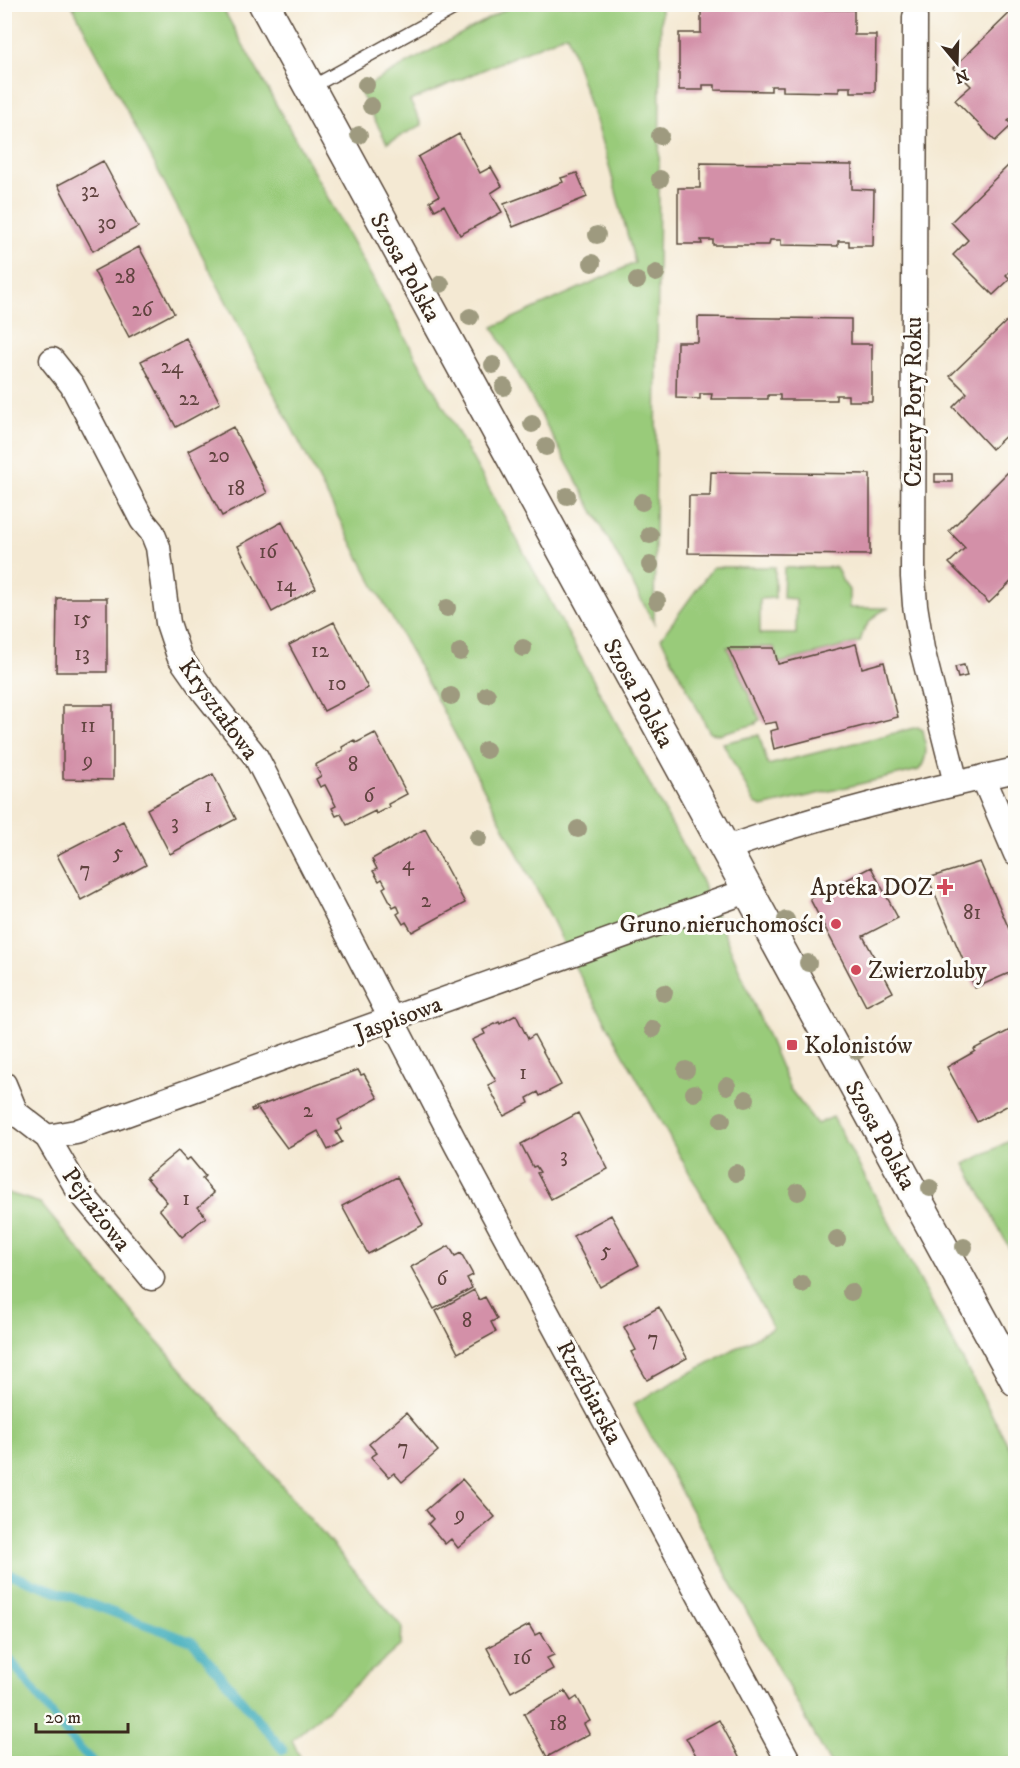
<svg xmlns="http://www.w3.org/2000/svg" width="1020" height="1768" viewBox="0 0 1020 1768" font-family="'IM FELL DW Pica',serif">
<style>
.green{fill:#99cb7a;stroke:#6a7a4c;stroke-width:1.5}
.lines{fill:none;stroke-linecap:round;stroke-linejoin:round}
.stream{stroke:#3dacbb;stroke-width:9}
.building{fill:#d390a8}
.service-casing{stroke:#574739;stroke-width:15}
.minor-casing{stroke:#574739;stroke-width:27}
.tertiary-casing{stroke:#574739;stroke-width:33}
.service{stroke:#fff;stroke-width:12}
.minor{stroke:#fff;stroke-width:24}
.tertiary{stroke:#fff;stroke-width:30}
.tree{fill:#9e9a7f}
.poi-dot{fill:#d1495b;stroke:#fdfcf7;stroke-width:2}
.labels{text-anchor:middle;stroke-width:6;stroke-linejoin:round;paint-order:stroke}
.number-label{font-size:21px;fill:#614440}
.street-label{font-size:24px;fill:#3b2a1e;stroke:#fdfcf7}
.poi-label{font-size:24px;fill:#3b2a1e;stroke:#fdfcf7;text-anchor:end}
</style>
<rect width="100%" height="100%" fill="#fdfcf7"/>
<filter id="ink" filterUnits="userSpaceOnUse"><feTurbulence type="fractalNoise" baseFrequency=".0167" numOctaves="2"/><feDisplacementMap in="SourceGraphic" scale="12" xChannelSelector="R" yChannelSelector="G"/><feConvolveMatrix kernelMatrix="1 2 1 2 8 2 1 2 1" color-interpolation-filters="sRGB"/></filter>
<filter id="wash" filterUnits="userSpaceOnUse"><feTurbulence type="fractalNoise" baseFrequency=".008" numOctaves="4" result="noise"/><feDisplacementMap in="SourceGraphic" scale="24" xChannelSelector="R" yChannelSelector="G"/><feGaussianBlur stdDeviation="1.35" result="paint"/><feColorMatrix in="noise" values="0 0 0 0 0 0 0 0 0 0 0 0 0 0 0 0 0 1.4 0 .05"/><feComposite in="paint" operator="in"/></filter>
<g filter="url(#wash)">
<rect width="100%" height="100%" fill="#f4e9d3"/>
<path class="green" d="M72,5H221L502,512L699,875L790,1089L817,1124L833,1117L1015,1458V1763H1012L1008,1757L996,1764L830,1763L633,1404L773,1328L726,1239L575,967L551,917L427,681L372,582Z
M513,5H661L654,623L493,327L635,263L608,162L567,34L410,101L422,125L387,143L359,90Z
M713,567H775V598L760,599V634H796V599L783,598L784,568L836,567L843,582L849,590V608H889C873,614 864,625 860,642L779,663L774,647H727L760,720L756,722V724L719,734L710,733L661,638Z
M918,727L923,730C926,745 929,757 919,770L762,807L755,804L723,743L759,735L768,765Z
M1015,1138V1259L965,1164Z
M8,1193L40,1203L101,1276L225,1419L402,1627L401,1645L292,1740L302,1761L307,1763H5L4,1195Z"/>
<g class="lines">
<path class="stream" d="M4,1572L193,1642L283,1750
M4,1652L74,1743L95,1764"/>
</g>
<g id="blocks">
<path class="building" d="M701,8L854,10V35H876L875,92H851V87H839V92L783,91V86H771V91L715,90V85H703V90H679V33H701Z
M1014,9L1016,114L1008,121L1012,125L995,141L955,100L971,86L953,68Z
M459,134L480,173L491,167L502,186L491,193L502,212L460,235L444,205L435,210L430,201L439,196L418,157Z
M103,161L138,227L93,251L58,185Z
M700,163L852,165V189L874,190L873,246H849V241H838V246L781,245V240H770L769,245H713V240H701L702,244H678V188H700Z
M1011,163L1016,167V265L1006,275L1010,279L993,295L953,255L968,240L951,222Z
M577,173L587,197L513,227L504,204L563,182L561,178Z
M139,247L174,313L129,337L94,271Z
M698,317L851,319V344H872V401H848V395H836V400H780V395H768V399H711L712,394H700V399L676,398L677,342H698Z
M1010,318L1016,323V426L992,449L953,407L967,393L950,376Z
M186,338L220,403L176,427L141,361Z
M233,427L267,493L222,516L188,451Z
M1010,470L1016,476V577L989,603L949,563L965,548L949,531Z
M711,472L870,474V555L688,553L689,496H710Z
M935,474H952V482H935Z
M282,522L316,588L272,612L238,546Z
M57,598H107V672H56Z
M334,622L368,688L324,711L289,645Z
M856,644L862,668L884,662L898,717L774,749L770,731L778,729L776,722L764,724L728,648H774L778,664Z
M964,665L967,676L958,678L955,667Z
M63,705H113V780L63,779Z
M375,733L407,794L388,804L389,807L376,814L375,811L347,825L341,814L336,816L332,808L336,806L325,785L320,787L316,779L321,776L315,765L343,750L342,747L354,740L356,743Z
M213,774L236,819L170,854L147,809Z
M123,821L146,865L81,900L57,855Z
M425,829L465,903L412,932L406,922L403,924L397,914L400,912L397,905L393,907L383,888L386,886L382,879L379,881L373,871L377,869L372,859Z
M980,862L1016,945V970L975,988L928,878Z
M871,867L898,918L863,936L893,992L866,1006L810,899Z
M516,1015L528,1039L534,1035L561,1085L540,1096L538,1092L527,1098L529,1103L504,1116L488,1085L496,1081L472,1040L485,1034L483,1030L499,1022L500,1024Z
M1010,1030L1016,1040V1064L1012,1066L1016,1073V1101L977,1122L947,1067L972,1053L975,1051L974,1049Z
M358,1070L361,1075L364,1074L378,1098L338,1120L342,1129L336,1132L342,1142L328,1150L318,1131L287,1148L258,1109L252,1111L251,1109Z
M578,1113L608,1169L551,1199L537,1173L540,1172L536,1166L533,1167L521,1144Z
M178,1151L186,1160L190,1158L205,1176L202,1179L214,1193L198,1207L206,1217L182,1237L159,1209L167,1202L146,1177Z
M397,1177L423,1225L368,1254L342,1206Z
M611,1215L639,1265L600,1287L573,1236Z
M449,1246L455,1256L461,1253L473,1275L467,1278L472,1288L434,1309L411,1267Z
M474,1290L479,1300L485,1297L497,1319L491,1322L496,1332L458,1353L436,1311Z
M659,1307L687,1358L647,1380L631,1352L636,1350L624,1327Z
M406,1413L438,1451L402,1482L394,1473L389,1477L371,1457L377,1453L369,1444Z
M462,1479L495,1517L458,1548L451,1539L445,1544L428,1524L433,1519L426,1510Z
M529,1625L535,1635L541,1632L554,1655L547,1658L553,1669L511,1692L487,1648Z
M565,1691L571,1701L577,1697L590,1721L584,1724L589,1734L547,1757L524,1714Z
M719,1720L740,1759L731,1764H701L686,1738Z"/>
</g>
</g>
<g filter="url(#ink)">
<use href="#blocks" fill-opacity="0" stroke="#574739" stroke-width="1.5"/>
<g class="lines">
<defs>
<path id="service" d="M310,88L462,4"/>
<path id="minor" d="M915,17L913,577L915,605L922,649L956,783
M52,360L72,385L142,520L152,532L158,547L168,623L179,656L205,693L256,757L457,1146L790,1764
M983,777L1016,854
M724,849C819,815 918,792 1016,770
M4,1084L16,1113L47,1137L77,1188L152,1278
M47,1137L76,1132L747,891"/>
<path id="tertiary" d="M264,4L1016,1381"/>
</defs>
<use href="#service" class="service-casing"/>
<use href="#minor" class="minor-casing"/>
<use href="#tertiary" class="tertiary-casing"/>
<use href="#service" class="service"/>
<use href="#minor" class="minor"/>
<use href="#tertiary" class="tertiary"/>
</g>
<g class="tree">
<circle cx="366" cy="85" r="9"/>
<circle cx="371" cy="106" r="9"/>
<circle cx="359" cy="135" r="9"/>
<circle cx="660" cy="136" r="9"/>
<circle cx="660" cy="179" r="9"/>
<circle cx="597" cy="235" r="9"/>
<circle cx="592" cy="263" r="9"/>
<circle cx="656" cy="273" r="9"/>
<circle cx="637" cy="281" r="9"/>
<circle cx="441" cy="284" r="9"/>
<circle cx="470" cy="317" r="9"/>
<circle cx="493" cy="365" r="9"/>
<circle cx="504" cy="387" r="9"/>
<circle cx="532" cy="424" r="9"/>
<circle cx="546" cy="447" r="9"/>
<circle cx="567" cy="496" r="9"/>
<circle cx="642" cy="502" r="9"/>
<circle cx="650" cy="535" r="9"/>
<circle cx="650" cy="565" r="9"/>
<circle cx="657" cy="601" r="9"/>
<circle cx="447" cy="608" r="9"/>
<circle cx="523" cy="648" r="9"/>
<circle cx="460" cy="652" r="9"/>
<circle cx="487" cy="695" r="9"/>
<circle cx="451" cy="696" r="9"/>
<circle cx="486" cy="750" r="9"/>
<circle cx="578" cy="829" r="9"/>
<circle cx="478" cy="838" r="9"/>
<circle cx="786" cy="920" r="9"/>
<circle cx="808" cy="963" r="9"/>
<circle cx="664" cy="993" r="9"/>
<circle cx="653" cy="1029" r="9"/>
<circle cx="857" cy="1051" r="9"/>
<circle cx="686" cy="1070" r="9"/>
<circle cx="727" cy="1086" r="9"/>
<circle cx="694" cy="1093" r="9"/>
<circle cx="746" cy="1099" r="9"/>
<circle cx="722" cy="1120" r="9"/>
<circle cx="736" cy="1173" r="9"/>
<circle cx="930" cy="1188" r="9"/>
<circle cx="798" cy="1192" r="9"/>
<circle cx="837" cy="1239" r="9"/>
<circle cx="964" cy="1247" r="9"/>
<circle cx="802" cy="1284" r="9"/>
<circle cx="851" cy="1292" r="9"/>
</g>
</g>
<g class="poi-dot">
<path d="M942 878h6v6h6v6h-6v6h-6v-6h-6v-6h6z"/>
<circle cx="836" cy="924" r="6"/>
<circle cx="856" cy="970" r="6"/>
<rect x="786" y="1039" width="12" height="12" rx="3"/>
</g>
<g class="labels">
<g class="number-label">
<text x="90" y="197">32</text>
<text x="107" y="229">30</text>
<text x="125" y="283">28</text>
<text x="142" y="316">26</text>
<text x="172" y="373">24</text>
<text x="189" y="405">22</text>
<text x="219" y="462">20</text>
<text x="236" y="495">18</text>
<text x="268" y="558">16</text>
<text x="286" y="591">14</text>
<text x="82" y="625">15</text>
<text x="320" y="657">12</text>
<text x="82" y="660">13</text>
<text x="337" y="690">10</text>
<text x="88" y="732">11</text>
<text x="88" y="767">9</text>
<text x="353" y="771">8</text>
<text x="369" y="802">6</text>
<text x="208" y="812">1</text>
<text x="175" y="829">3</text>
<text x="118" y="859">5</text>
<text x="408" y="870">4</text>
<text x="85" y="876">7</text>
<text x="426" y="907">2</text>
<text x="972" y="919">81</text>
<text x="523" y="1079">1</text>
<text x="308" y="1117">2</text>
<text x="564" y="1162">3</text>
<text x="186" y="1205">1</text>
<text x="606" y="1257">5</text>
<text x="442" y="1285">6</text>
<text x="467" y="1327">8</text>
<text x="653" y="1345">7</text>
<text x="403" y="1454">7</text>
<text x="460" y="1521">9</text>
<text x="522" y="1664">16</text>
<text x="558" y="1730">18</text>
</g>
<g class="street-label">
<text transform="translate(406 267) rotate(61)" y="8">Szosa Polska</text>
<text transform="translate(913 402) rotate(-90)" y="8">Cztery Pory Roku</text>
<text transform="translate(639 693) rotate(61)" y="8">Szosa Polska</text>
<text transform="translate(219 709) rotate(54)" y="8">Kryształowa</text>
<text transform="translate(398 1018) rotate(-20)" y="8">Jaspisowa</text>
<text transform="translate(881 1135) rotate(61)" y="8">Szosa Polska</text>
<text transform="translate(97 1209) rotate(53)" y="8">Pejzażowa</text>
<text transform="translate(590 1392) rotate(62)" y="8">Rzeźbiarska</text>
</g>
<g class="poi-label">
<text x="933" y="895">Apteka DOZ</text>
<text x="824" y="932">Gruno nieruchomości</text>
<text x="868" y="978" text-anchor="start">Zwierzoluby</text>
<text x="804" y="1053" text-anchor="start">Kolonistów</text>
</g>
</g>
<rect width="1020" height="1768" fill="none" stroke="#fdfcf7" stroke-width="24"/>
<g transform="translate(957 63) rotate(161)" stroke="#fdfcf7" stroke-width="4.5" paint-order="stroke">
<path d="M0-4.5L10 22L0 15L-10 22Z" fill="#3b2a1e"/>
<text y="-9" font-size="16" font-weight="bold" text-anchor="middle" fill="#3b2a1e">N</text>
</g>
<path d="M36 1723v9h92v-9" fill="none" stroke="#3b2a1e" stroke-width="3"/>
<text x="45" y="1723" font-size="18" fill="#3b2a1e" stroke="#fdfcf7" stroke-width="4.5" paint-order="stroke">20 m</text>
</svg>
